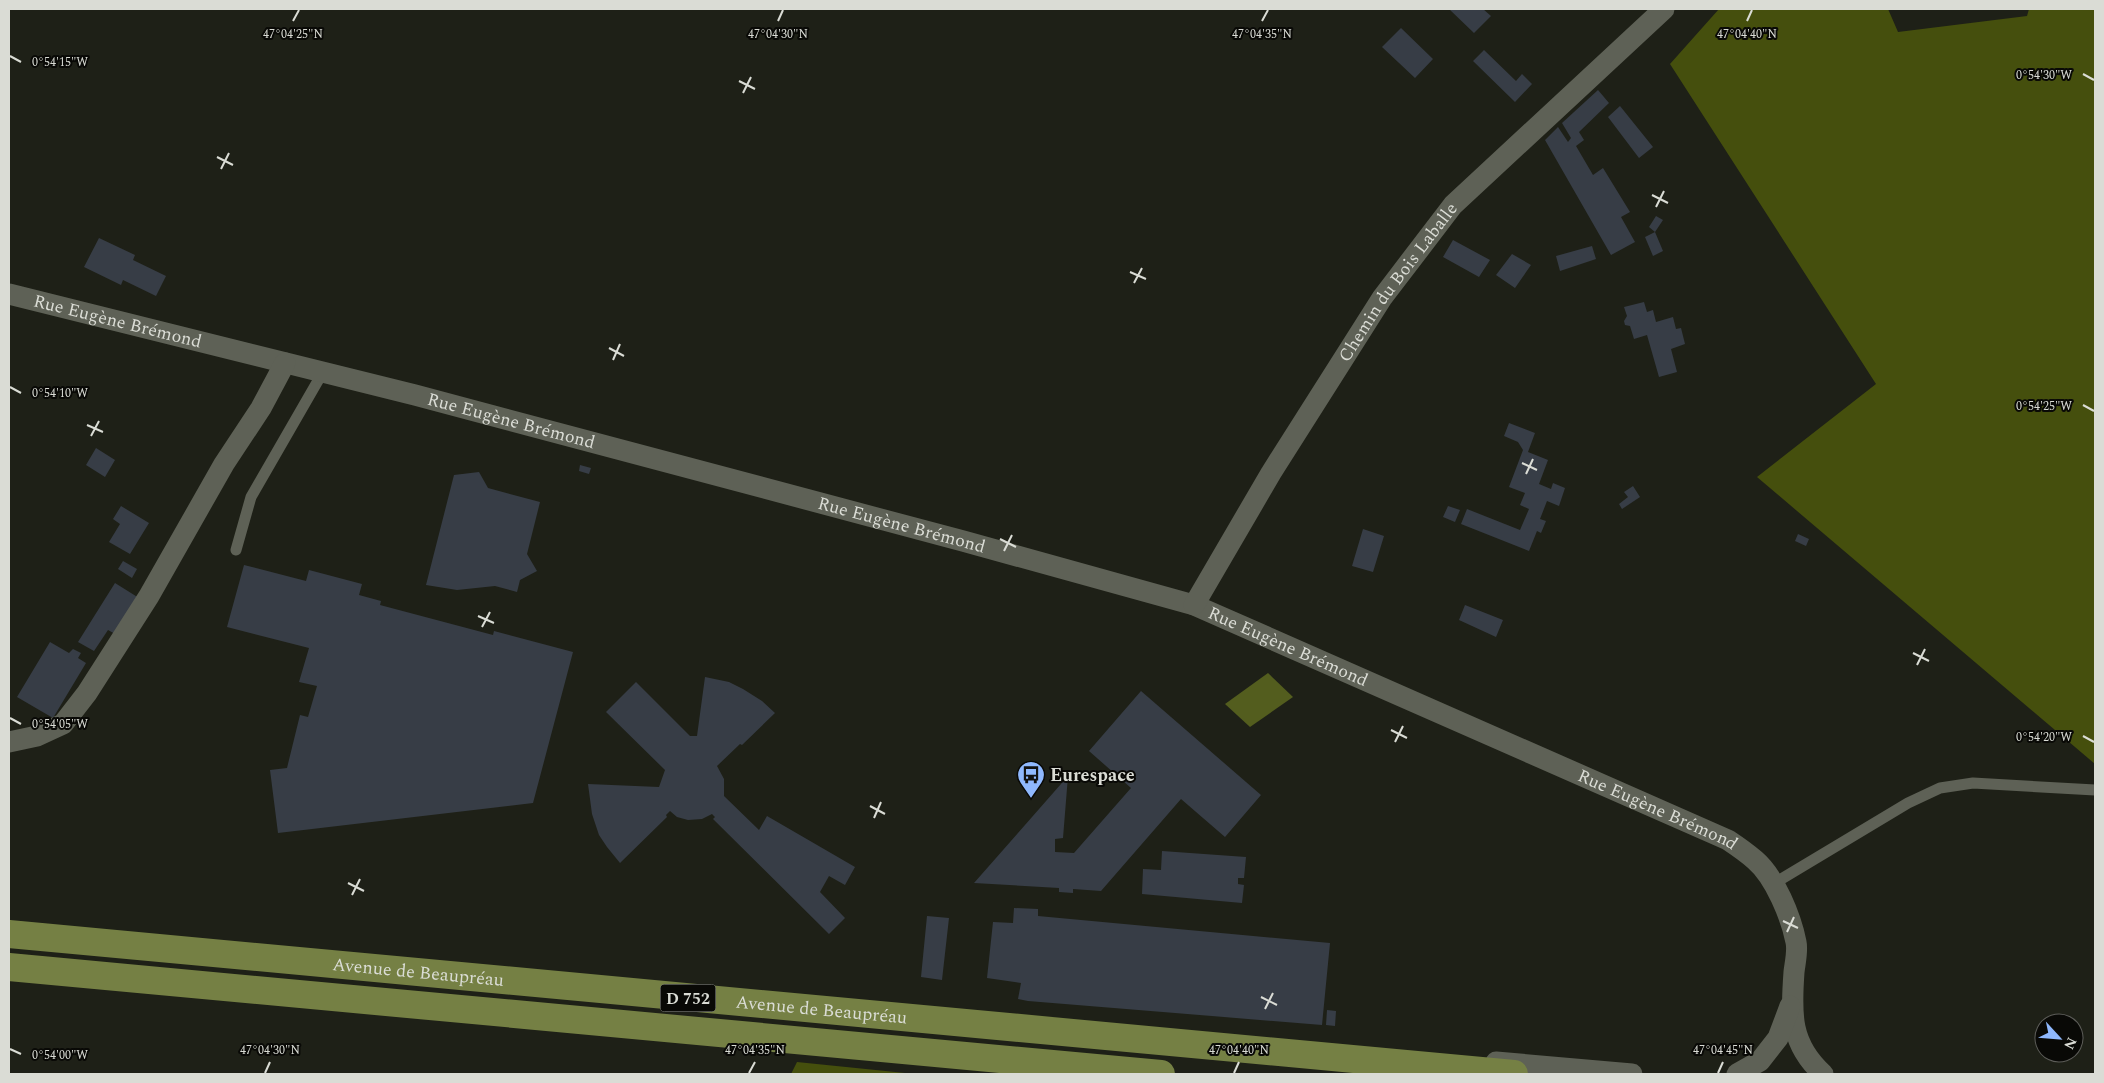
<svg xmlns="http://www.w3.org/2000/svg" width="2104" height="1083" viewBox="0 0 2104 1083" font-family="Spectral,serif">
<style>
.forest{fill:#454f0d}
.water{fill:#535d1e}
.building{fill:#373d46}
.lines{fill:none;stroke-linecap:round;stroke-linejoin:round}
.service{stroke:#5e6156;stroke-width:11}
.minor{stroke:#5e6156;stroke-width:21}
.trunk{stroke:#758044;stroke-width:28}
.ticks{fill:none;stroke:#dadcd5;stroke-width:2}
.labels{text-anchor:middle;stroke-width:4;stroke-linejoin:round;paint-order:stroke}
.shield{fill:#090906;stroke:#9b9d97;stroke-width:1}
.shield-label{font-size:16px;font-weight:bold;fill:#dadcd5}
.street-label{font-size:18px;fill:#dadcd5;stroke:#090906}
.poi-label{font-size:18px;font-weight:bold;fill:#dadcd5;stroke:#090906;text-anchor:start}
.ticks-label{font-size:12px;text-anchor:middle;fill:#dadcd5;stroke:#090906;stroke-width:4;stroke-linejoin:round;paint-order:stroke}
</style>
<rect width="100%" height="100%" fill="#1e2017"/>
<path class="forest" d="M1719,9H1888L1898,32L2027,16L2029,9H2095V764L1757,477L1876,384L1670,64Z
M797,1062L915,1074H791Z"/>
<path class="water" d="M1268,673L1293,697L1250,727L1225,704Z"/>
<path class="building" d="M1449,9H1483L1491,16L1474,33Z
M1401,28L1433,59L1415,78L1382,47Z
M1484,50L1516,81L1522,74L1532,84L1515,102L1473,61Z
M1598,90L1609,103L1579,132L1584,140L1576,146L1593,175L1603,168L1630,212L1621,217L1635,242L1611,255L1545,140L1558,127L1568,142L1571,138L1562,123Z
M1620,106L1653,147L1639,158L1608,117Z
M1656,216L1663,220L1655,232L1663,251L1653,256L1645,237L1655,232L1649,227Z
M99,238L135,255L133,260L166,276L156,296L123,280L121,285L84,267Z
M1453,240L1490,260L1479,277L1443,257Z
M1592,246L1596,259L1560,271L1556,256Z
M1512,254L1531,265L1515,288L1496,275Z
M1644,302L1647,312L1653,310L1656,322L1673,317L1676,329L1681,328L1685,344L1671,349L1677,372L1659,377L1647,335L1634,339L1630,326L1625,325L1624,321L1627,316L1624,307Z
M1509,423L1535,433L1528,452L1548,460L1539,484L1551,489L1553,483L1565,488L1559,506L1547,501L1540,519L1546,521L1541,533L1537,531L1529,551L1461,524L1467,509L1520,530L1529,509L1520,505L1525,493L1509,487L1523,450L1518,442L1504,436Z
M96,448L115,460L105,477L86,465Z
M580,465L591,468L589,474L579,471Z
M479,472L488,488L540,502L527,554L537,571L520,580L517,592L495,586L457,590L426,585L454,475Z
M1633,486L1640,497L1622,509L1619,504L1628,497L1624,492Z
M121,506L149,523L130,554L109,542L120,524L113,519Z
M1448,506L1460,510L1455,522L1443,517Z
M1363,529L1384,536L1373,572L1352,566Z
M1798,534L1809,539L1806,546L1795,541Z
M123,561L137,569L132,578L118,569Z
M244,565L306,581L309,570L362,584L359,595L381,601L380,605L493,635L494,631L573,652L533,803L278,833L270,770L287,768L300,715L308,717L317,686L299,682L309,648L227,627Z
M115,583L139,598L117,635L108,630L94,651L78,642Z
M1465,605L1503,620L1496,637L1459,620Z
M50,642L69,653L73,649L81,653L78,658L86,663L53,718L17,697Z
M705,677L729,682L743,689L762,701L775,713L742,745L740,744L717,766L724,779V796L759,830L767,816L855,867L845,885L829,876L820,892L845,918L829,934L713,819L715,817L712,814L702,819L688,820L677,817L670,811L666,815L667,817L620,863L607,847L599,835L592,814L588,784L659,787L665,770L606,712L636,682L690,736H697Z
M1141,691L1261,795L1225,837L1181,799L1101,891L1073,889V893L1059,892V888L974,883L1068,776L1063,838L1055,839V852L1074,853L1131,788L1089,751Z
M1162,851L1246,857L1244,878H1238V884L1244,885L1242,903L1142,894L1143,869L1161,870Z
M1014,908L1038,909V916L1330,943L1322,1025L1028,1001L1018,999L1021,983L987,978L993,922L1013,923Z
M927,916L949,918L942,980L921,977Z
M1327,1010L1336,1011L1335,1026L1326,1025Z"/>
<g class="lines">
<path class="service" d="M236,550L251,497L323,372
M1773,884L1908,803L1940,788L1973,783L2095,790"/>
<g class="minor">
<path id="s1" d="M9,294L415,395L963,541L1194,605L1728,840C1737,846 1747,853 1755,860C1775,877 1791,917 1796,942C1798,951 1795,963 1794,972C1791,1014 1790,1044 1823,1074"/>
<path id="s2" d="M1194,605L1271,473L1382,298L1453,205L1664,9"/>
<path d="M9,742L37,736L63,724L87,693L149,596L224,464L261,408L285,363"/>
<path d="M1496,1062L1632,1074"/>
<path d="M1737,1074L1760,1061L1778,1038L1790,1006"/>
</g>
<g class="trunk">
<path id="s3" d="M9,934L1514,1074"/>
<path d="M9,967L1161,1074"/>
</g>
</g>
<path class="ticks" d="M293,21L299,10M778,21L783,10M1262,21L1268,10M1747,21L1752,10M10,56L21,62M2083,74L2094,80M739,81L755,89M743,93L751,77M217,157L233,165M221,169L229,153M1652,195L1668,203M1656,207L1664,191M1130,272L1146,279M1134,283L1142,268M609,348L624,356M613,360L620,344M10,387L21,393M2083,405L2094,411M87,425L103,432M91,436L99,421M1522,463L1537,470M1526,474L1533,459M1000,539L1016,547M1004,551L1012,535M478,616L494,623M482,627L490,612M1913,653L1929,661M1917,665L1925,649M10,718L21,724M1391,730L1407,738M2083,736L2094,742M1395,742L1403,726M870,806L885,814M874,818L881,802M348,883L364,891M352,895L360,879M1783,921L1798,928M1787,932L1794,917M1261,997L1277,1005M1265,1009L1273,993M10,1049L21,1054M265,1073L270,1062M749,1073L755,1062M1234,1073L1239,1062M1718,1073L1723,1062"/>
<defs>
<symbol id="bus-pin" viewBox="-11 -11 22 30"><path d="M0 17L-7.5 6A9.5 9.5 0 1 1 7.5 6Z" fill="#8fb8fd" stroke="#090906"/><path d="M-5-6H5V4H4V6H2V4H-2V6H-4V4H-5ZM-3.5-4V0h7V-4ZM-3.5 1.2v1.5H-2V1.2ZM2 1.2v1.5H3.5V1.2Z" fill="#111"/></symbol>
</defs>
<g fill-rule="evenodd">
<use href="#bus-pin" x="1015" y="759" width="32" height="43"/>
</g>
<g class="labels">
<rect class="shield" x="660.5" y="984.5" width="55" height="27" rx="4"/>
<g class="shield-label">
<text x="688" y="1004">D 752</text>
</g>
<g class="street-label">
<text dy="6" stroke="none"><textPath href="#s2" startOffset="382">Chemin du Bois Laballe</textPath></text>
<text dy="6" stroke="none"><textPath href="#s1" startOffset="112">Rue Eugène Brémond</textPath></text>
<text dy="6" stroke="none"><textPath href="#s1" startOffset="518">Rue Eugène Brémond</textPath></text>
<text dy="6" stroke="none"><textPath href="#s1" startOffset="922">Rue Eugène Brémond</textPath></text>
<text dy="6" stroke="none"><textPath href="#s1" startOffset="1328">Rue Eugène Brémond</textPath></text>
<text dy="6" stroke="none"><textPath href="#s1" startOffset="1732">Rue Eugène Brémond</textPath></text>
<text dy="6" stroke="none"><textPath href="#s3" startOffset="411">Avenue de Beaupréau</textPath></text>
<text dy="6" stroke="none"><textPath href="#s3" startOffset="816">Avenue de Beaupréau</textPath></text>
</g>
<g class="poi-label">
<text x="1050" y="781">Eurespace</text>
</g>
</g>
<g class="ticks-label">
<text x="293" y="38">47°04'25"N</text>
<text x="778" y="38">47°04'30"N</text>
<text x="1262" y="38">47°04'35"N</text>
<text x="1747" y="38">47°04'40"N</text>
<text x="60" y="66">0°54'15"W</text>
<text x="2044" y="79">0°54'30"W</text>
<text x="60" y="397">0°54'10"W</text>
<text x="2044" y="410">0°54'25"W</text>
<text x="60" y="728">0°54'05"W</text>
<text x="2044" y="741">0°54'20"W</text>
<text x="270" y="1054">47°04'30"N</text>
<text x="755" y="1054">47°04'35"N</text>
<text x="1239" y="1054">47°04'40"N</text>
<text x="1723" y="1054">47°04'45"N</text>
<text x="60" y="1059">0°54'00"W</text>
</g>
<rect width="2104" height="1083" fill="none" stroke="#dadcd5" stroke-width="20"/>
<g transform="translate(2059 1038) rotate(116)"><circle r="24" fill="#090906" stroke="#5d5d59"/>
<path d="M0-4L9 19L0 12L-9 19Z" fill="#8fb8fd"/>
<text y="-8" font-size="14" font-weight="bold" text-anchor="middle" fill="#dadcd5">N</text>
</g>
</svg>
